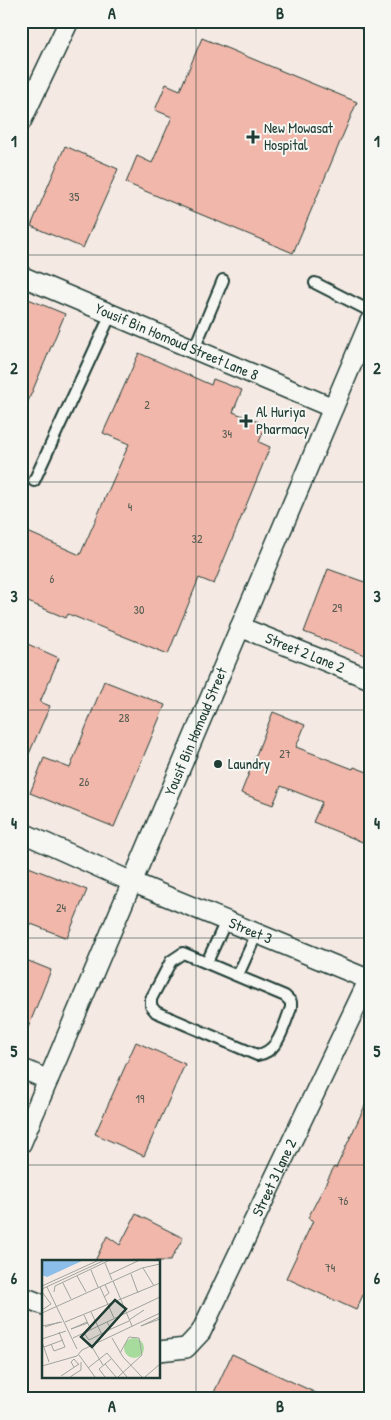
<svg xmlns="http://www.w3.org/2000/svg" width="391" height="1420" viewBox="0 0 391 1420" font-family="'Patrick Hand',sans-serif">
<style>
.building{fill:#f1b7aa;stroke:#1f3d34}
.lines{fill:none;stroke-linecap:round;stroke-linejoin:round}
.service-casing{stroke:#1f3d34;stroke-width:14}
.minor-casing{stroke:#1f3d34;stroke-width:22}
.service{stroke:#f6f6f2;stroke-width:10}
.minor{stroke:#f6f6f2;stroke-width:19}
.grid{fill:none;stroke:#1f3d34;stroke-width:1;stroke-opacity:0.55}
.poi-dot{fill:#1f3d34;stroke:#f6f6f2;stroke-width:2}
.labels{text-anchor:middle;stroke-width:4;stroke-linejoin:round;paint-order:stroke}
.number-label{font-size:12px;fill:#545c52}
.poi-label{font-size:15px;fill:#1f3d34;stroke:#f6f6f2;text-anchor:start}
.street-label{font-size:15px;fill:#1f3d34;stroke:#f6f6f2}
.inset-road{fill:none;stroke:#9fa49e;stroke-width:1}
.view{fill:#1f3d34;fill-opacity:0.15;stroke:#1f3d34;stroke-width:2.5}
.inset-edge{fill:none;stroke:#1f3d34;stroke-width:2.5}
.neatline{fill:none;stroke:#1f3d34;stroke-width:2}
.grid-label{font-size:16px;text-anchor:middle;font-weight:bold;fill:#1f3d34}
</style>
<rect width="100%" height="100%" fill="#f5e9e4"/>
<filter id="ink" filterUnits="userSpaceOnUse"><feTurbulence type="fractalNoise" baseFrequency=".02" numOctaves="2"/><feDisplacementMap in="SourceGraphic" scale="10" xChannelSelector="R" yChannelSelector="G"/><feConvolveMatrix kernelMatrix="1 2 1 2 8 2 1 2 1" color-interpolation-filters="sRGB"/></filter>
<g filter="url(#ink)">
<path class="building" d="M202,38L357,102L293,253L126,183L137,156L152,163L172,117L155,110L166,84L180,90Z
M65,146L118,169L83,248L31,226Z
M21,296L65,314L21,418Z
M139,353L211,385L213,379L242,390L233,412L266,425L259,442L270,447L214,584L199,578L168,654L68,614L66,618L21,599V529L80,555L129,444L103,433Z
M328,569L370,584V657L304,632Z
M21,641L59,658L40,702L50,706L21,772Z
M104,681L165,705L114,827L30,793L44,758L70,768Z
M273,712L305,725L296,747L353,769L354,767L370,773V845L313,822L322,802L281,786L273,805L241,793Z
M21,864L87,890L67,938L21,920Z
M21,958L51,970L22,1043L21,1042Z
M136,1042L185,1064L144,1156L95,1134Z
M370,1095V1280L356,1310L286,1278L313,1221L308,1218L334,1167L336,1168Z
M136,1214L183,1238L170,1261H95L107,1236L120,1245Z
M232,1354L329,1399H211Z"/>
<g class="lines">
<defs>
<path id="service" d="M315,283L370,311
M194,349L223,280
M34,481L111,314
M183,953L285,996L291,1002V1008C283,1027 279,1052 257,1055L156,1012L151,1006V999L171,961Z
M207,962L226,921
M238,975L257,933"/>
<g id="minor">
<path d="M368,21L370,22"/>
<path d="M21,122L69,21"/>
<path id="s1" d="M21,276L333,408"/>
<path id="s2" d="M240,627L370,679"/>
<path id="s3" d="M21,832L132,882L370,980"/>
<path d="M21,1068L48,1080"/>
<path id="s4" d="M21,1144L370,321"/>
<path d="M21,1296L44,1305"/>
<path id="s5" d="M159,1351L186,1348L201,1332L369,979"/>
</g>
</defs>
<use href="#service" class="service-casing"/>
<use href="#minor" class="minor-casing"/>
<use href="#service" class="service"/>
<use href="#minor" class="minor"/>
</g>
</g>
<path class="grid" d="M196,21V1399M21,255H370M21,482H370M21,710H370M21,938H370M21,1165H370"/>
<g class="poi-dot">
<path d="M250.5 129.5h5v5h5v5h-5v5h-5v-5h-5v-5h5z"/>
<path d="M243.5 413.5h5v5h5v5h-5v5h-5v-5h-5v-5h5z"/>
<circle cx="218" cy="764" r="5"/>
</g>
<g class="labels">
<g class="number-label">
<text x="74" y="201">35</text>
<text x="147" y="409">2</text>
<text x="227" y="438">34</text>
<text x="130" y="511">4</text>
<text x="197" y="543">32</text>
<text x="52" y="583">6</text>
<text x="337" y="612">29</text>
<text x="139" y="614">30</text>
<text x="124" y="722">28</text>
<text x="285" y="758">27</text>
<text x="84" y="786">26</text>
<text x="61" y="912">24</text>
<text x="140" y="1103">19</text>
<text x="343" y="1205">76</text>
<text x="330" y="1272">74</text>
</g>
<g class="poi-label">
<text x="264" y="133">New Mowasat<tspan x="264" dy="17">Hospital</tspan></text>
<text x="256" y="417">Al Huriya<tspan x="256" dy="17">Pharmacy</tspan></text>
<text x="228" y="769">Laundry</text>
</g>
<g class="street-label">
<text dy="5" stroke="none"><textPath href="#s1" startOffset="169">Yousif Bin Homoud Street Lane 8</textPath></text>
<text dy="5" stroke="none"><textPath href="#s2" startOffset="70">Street 2 Lane 2</textPath></text>
<text dy="5" stroke="none"><textPath href="#s4" startOffset="448">Yousif Bin Homoud Street</textPath></text>
<text dy="5" stroke="none"><textPath href="#s3" startOffset="250">Street 3</textPath></text>
<text dy="5" stroke="none"><textPath href="#s5" startOffset="220">Street 3 Lane 2</textPath></text>
</g>
</g>
<g transform="translate(42 1260)">
<rect width="118" height="118" fill="#f5e9e4"/>
<path d="M82 88a10 10 0 1 1 20 0a10 10 0 1 1-20 0Z" fill="#a7db9e"/>
<path d="M0,0H42L5,17L0,15Z" fill="#8bbee8"/>
<path class="inset-road" d="M63,3L70,20M101,8L112,26M49,10L56,27M68,14L98,0M89,14L96,33M35,16L44,32M71,21L90,66M21,23L29,39M0,26L57,0M5,27L35,89M58,27L72,58M0,29L63,0M0,32L9,44L0,50M12,32L13,26L68,0M62,37L67,33L63,25M49,52L60,75M0,53L100,8L118,4M42,55L49,70M87,60L102,50M23,62L118,23M45,62L29,69L46,63M65,62L69,69L87,61M0,66L20,62M99,66L118,59M99,66L118,57M3,67L18,62M42,73L47,80L69,69M31,78L118,37M70,78L81,97L100,117M0,79L24,71M0,82L7,102M9,84L12,91L23,87L17,72M2,87L21,80M50,87L61,105M37,95L53,117M63,104L74,117M0,106L35,96L40,90L118,53M32,107L29,102L32,99L37,105M46,108L65,93L85,117M19,116L37,104M28,117L39,110V102M63,117L57,109L69,99M76,117L100,95L97,78L87,77L78,93M103,117L118,104"/>
<path class="view" d="M73,40L84,49L50,87L39,77Z"/>
<rect width="118" height="118" class="inset-edge"/>
</g>
<rect width="391" height="1420" fill="none" stroke="#f6f6f2" stroke-width="55"/>
<rect x="28" y="28" width="336" height="1364" class="neatline"/>
<g class="grid-label">
<text x="112" y="19">A</text>
<text x="280" y="19">B</text>
<text x="14" y="147">1</text>
<text x="377" y="147">1</text>
<text x="14" y="374">2</text>
<text x="377" y="374">2</text>
<text x="14" y="602">3</text>
<text x="377" y="602">3</text>
<text x="14" y="829">4</text>
<text x="377" y="829">4</text>
<text x="14" y="1057">5</text>
<text x="377" y="1057">5</text>
<text x="14" y="1284">6</text>
<text x="377" y="1284">6</text>
<text x="112" y="1412">A</text>
<text x="280" y="1412">B</text>
</g>
</svg>
